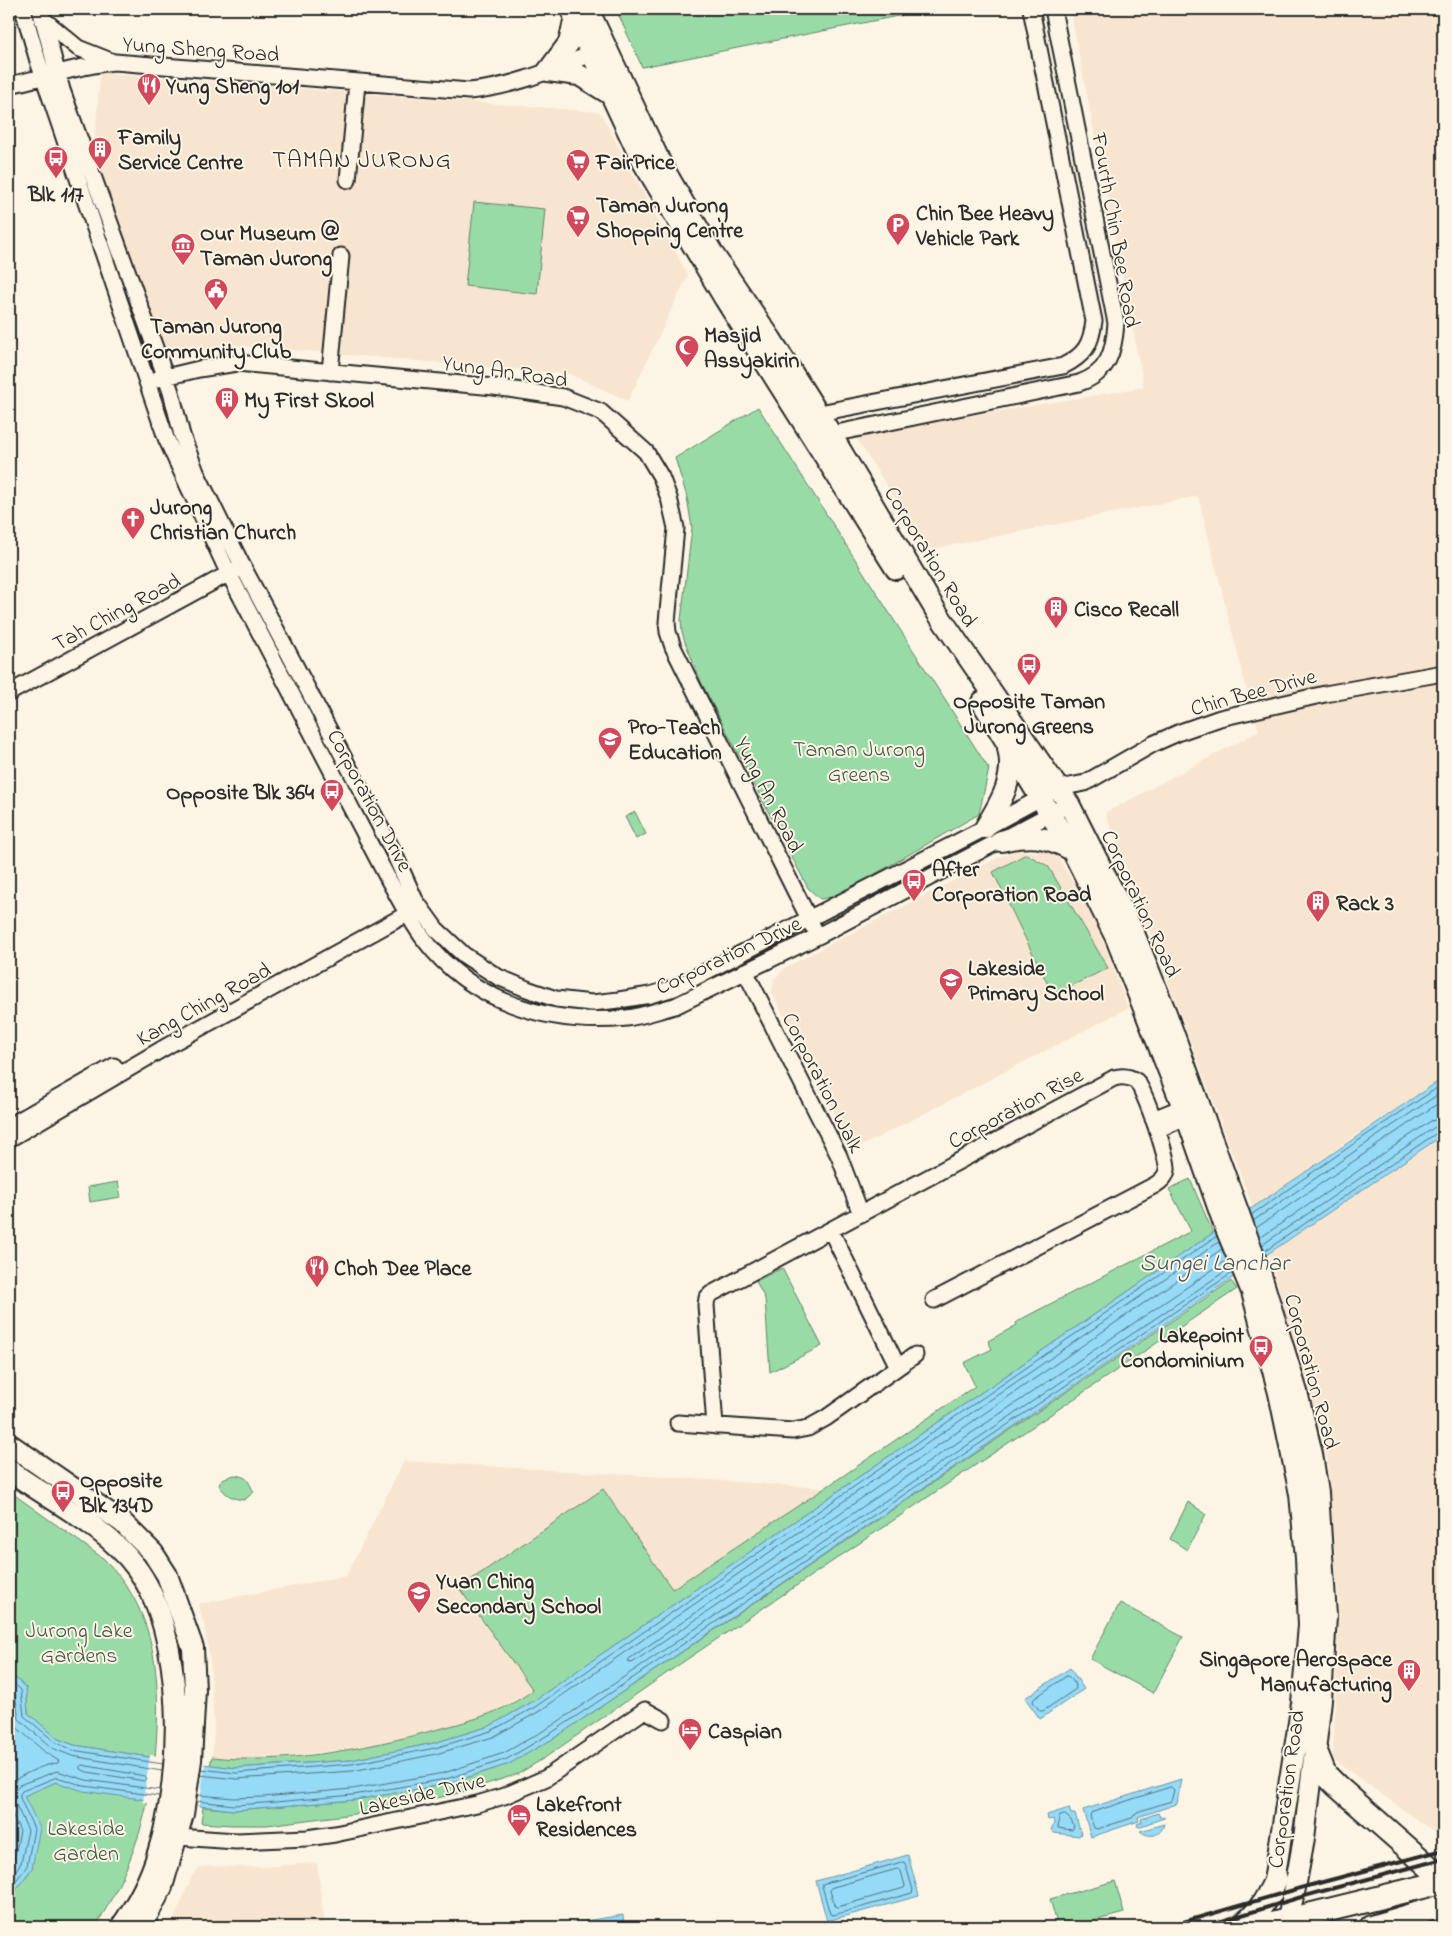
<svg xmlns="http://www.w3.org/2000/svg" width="1452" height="1936" viewBox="0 0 1452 1936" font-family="'Indie Flower',sans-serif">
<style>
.built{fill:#f8e5cf}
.green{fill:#99dba6;stroke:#628368}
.water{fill:#95daf7;stroke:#6b94a5}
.pier{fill:#fcf5e5}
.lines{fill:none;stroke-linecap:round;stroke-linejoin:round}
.shore{stroke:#55717d;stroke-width:1}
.street-casing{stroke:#2b2b2b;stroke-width:19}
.secondary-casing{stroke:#2b2b2b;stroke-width:24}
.primary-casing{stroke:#2b2b2b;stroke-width:26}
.street{stroke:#fcf5e5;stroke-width:15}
.secondary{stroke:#fcf5e5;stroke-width:20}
.primary{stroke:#fcf5e5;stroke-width:22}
.rail{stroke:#2b2b2b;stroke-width:4}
.labels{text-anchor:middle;stroke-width:4;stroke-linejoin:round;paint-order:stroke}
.street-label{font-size:22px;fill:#2b2b2b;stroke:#fcf5e5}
.poi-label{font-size:22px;font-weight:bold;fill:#2b2b2b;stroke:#fcf5e5;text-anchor:start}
.park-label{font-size:22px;fill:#46574a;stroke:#fcf5e5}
.neighbourhood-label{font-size:24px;letter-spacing:1px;fill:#2b2b2b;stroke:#fcf5e5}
.water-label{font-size:24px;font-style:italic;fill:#46575e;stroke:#fcf5e5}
</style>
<rect width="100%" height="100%" fill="#fcf5e5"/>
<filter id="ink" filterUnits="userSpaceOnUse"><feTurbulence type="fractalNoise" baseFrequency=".02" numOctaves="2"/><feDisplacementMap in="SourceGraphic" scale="10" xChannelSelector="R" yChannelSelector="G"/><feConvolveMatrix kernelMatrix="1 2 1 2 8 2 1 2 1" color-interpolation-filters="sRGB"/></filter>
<g filter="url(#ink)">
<path class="built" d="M1070,9H1443V1078L1362,1131L1253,1208L1105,813L1259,731L1252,711L1198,496L928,550L854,435L1144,387Z
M100,73L600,112L688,275L628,401L569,374L233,345L164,361L94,148Z
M1051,846L1094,917L1128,1008L854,1150L772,993L774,979L786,967L1003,855L1015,851L1037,852Z
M1443,1135V1839L1333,1759L1339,1601L1327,1457L1269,1254Z
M404,1461L665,1477L825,1488L684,1580L533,1690L518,1699L477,1719L377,1744L330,1751L276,1758L229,1759L212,1757L214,1729L210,1659L204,1625L198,1604L346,1576Z
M317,1863L325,1927H169L175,1917L192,1876L199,1868L207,1866L257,1867Z"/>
<path class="green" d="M616,9H901L903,15L642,67Z
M474,202L545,209L537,294L465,286Z
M758,407L989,769L979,814L837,896L820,899L808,888L702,684L685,642L682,632L681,620L692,528L687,497L675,458Z
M635,812L646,834L636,839L625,817Z
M1026,854L1048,866L1108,968L1053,995L993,872Z
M1190,1179L1213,1233L532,1702L490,1726L434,1743L351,1760L236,1768L210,1765L212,1757C280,1765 364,1749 431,1731C466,1722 503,1713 533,1690L459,1588L603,1489L672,1589L825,1488L975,1386L964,1363L992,1349L988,1341L1017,1325L1016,1323L1025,1317L1191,1231L1169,1189Z
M118,1182L121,1197L90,1202L88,1187Z
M782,1268L822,1346L770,1372L765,1299L756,1281Z
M1231,1281L1237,1289L680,1664L546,1757L518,1774L452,1795L354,1814L267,1825H232L201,1823L203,1807L234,1810L354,1800L447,1784L509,1764L556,1737Z
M234,1475C249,1477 247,1480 254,1492L244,1500C233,1499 225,1495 219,1485L222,1479Z
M9,1491L104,1559C160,1614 161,1686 155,1758L74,1745L58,1739L28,1713L26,1688L9,1672Z
M1188,1502L1206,1514L1187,1550L1170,1539Z
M1120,1603L1183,1637L1153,1693L1090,1659Z
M56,1782L83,1790L148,1800C138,1846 120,1888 95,1927H9V1899L32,1868L24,1795Z
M1115,1881L1124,1913L1070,1927H1058L1050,1899Z"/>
<path class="water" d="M1443,1078V1135L556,1737L509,1764L447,1784L354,1800L234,1810L148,1800L83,1791L56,1782L24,1796L40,1828L32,1868L9,1899V1672L26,1688L28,1713L58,1739L74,1745L155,1758L236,1768L351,1760L434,1743L490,1726L532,1702L1213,1233C1291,1184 1366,1129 1443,1078Z
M1070,1668L1084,1689L1040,1719L1025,1698Z
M1181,1779L1177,1804L1138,1817L1139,1821L1091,1837L1083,1810Z
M1069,1808L1071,1814H1075L1081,1834L1079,1836L1054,1833L1051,1830L1054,1823L1053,1819L1048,1820L1047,1815Z
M1158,1813L1160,1817L1164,1816V1818L1138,1827L1137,1824L1142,1822L1141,1819Z
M1164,1824C1161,1836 1150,1839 1140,1831Z
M908,1855L919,1896L827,1921L816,1881Z
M623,1915L624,1927H547Z"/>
<path class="pier" d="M150,1755L205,1762L199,1809L143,1802Z"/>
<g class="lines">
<path class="shore" d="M1251,1215L1365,1136L1443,1084
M1253,1221L1443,1091
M1256,1228L1443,1100
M1260,1238L1431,1121L1443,1118
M1262,1245L1435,1127L1443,1125
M1222,1249L629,1659L628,1662L632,1663L1227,1260
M1265,1251L1438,1132L1443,1131
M1067,1676C1071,1677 1076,1685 1076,1689L1043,1711H1040L1033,1702L1034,1699Z
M9,1679L21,1690L24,1716L55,1742L72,1750L163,1764
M9,1687L15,1694L19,1719L52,1748L72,1756L162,1771
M9,1707L10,1719L14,1725L46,1753L59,1761L58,1763C45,1764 17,1776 9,1785
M82,1765L145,1776L147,1779L145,1781L87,1772L80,1769V1767Z
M201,1769L236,1773L352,1764L435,1748L491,1731L535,1707L1217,1236
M200,1775L236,1779L353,1771L436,1754L493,1737L538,1712L1219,1242
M1171,1787L1174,1790L1171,1801L1137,1812L1132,1818L1097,1829L1094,1828L1090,1816L1091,1813Z
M197,1795L234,1798L263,1797L352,1789L444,1773L504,1753L550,1727L1230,1268
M196,1801L234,1805L264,1803L353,1795L446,1779L507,1759L553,1732L1232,1273
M9,1807L20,1831L14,1860L9,1868
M1065,1815L1071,1820L1074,1827L1072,1830L1058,1828L1059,1817Z
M903,1862L905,1863L913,1890L912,1893L833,1915L830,1914L822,1886L823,1884Z
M898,1869L901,1871L905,1886L904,1888L837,1907L835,1906L830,1891L831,1888Z
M9,1880L21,1863L28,1830L13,1799L14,1791L19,1785L57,1771L86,1780L160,1790
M9,1890L27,1866L34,1829L20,1798V1794L22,1791L57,1777L84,1786L159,1796"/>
<defs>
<path id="street" d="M23,9L38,61L166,438L226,568L385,873C397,895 409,919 424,939C471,1002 550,1026 627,1018C643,1016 659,1010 675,1006L818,936L1060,809
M40,9L62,90L171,392L182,435L196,472L240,561L393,851L415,900L436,929L464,955L498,977L527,989L556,999L592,1003L619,1000L650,995L674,988L985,828L1059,788L1085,783L1153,744L1180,732L1220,718L1325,694L1443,673
M43,19L78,48L111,61
M9,85C44,78 79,65 115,62L469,91C516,87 558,67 601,50
M348,180L357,83
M330,372L341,256
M157,379L199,369L237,363L494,387L563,397L601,412L646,452L661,477L669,498L676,528L667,622L668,632L673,647L813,927
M809,415L1063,366C1085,355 1091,345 1094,321L1031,9
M822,436L1079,383C1109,373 1114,351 1116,323L1053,9
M9,693L237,569
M745,971L839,1156L861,1214
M1153,1119L1183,1107
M9,1126L114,1066
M1157,1130L1186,1117
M9,1139L169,1045L416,909
M831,1231L898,1367
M678,1423L793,1431L808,1428L826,1418L915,1355
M715,1426L706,1305L707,1298L711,1294L1114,1078C1121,1076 1129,1076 1136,1081C1144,1088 1169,1160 1167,1170C1166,1177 1161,1181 1155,1185L934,1300
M168,1835L178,1837L236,1841L307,1838L335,1834L477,1804L504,1796L546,1778L645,1710L663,1720"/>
<path id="secondary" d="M571,9L640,157L725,299L896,569
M588,9L661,164L713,254L771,339L831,434L936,611L1069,804L1133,931L1166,1013L1260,1272L1297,1392L1312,1454L1318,1493L1326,1616L1321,1700L1316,1742L1304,1838L1295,1888L1286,1927
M548,71L579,75L610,94
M548,71L569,43L575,17
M982,702L1072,850L1116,938L1183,1107L1224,1224L1252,1292L1279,1393L1300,1494L1306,1558L1309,1626L1302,1703L1272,1894
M985,828C1000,803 1016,779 1008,748
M1001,841C1031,834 1045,836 1072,850
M9,1444L122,1522L153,1553L167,1575L193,1648L195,1690L191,1760L183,1814L162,1887L141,1927
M9,1470C48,1499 106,1527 135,1566C187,1634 183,1775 158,1853C150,1880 137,1904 121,1927"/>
<path id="primary" d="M1315,1749L1325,1774L1337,1786L1443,1879
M1239,1927C1258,1916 1267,1898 1276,1879
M1259,1927L1443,1882
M1371,1927L1443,1906"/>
</defs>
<use href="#street" class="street-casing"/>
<use href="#secondary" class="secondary-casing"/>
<use href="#primary" class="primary-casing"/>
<use href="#street" class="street"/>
<use href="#secondary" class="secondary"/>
<use href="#primary" class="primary"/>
<path class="rail" d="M1166,1927L1304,1887L1443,1850
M1202,1927L1308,1895L1443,1859"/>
</g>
</g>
<defs>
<symbol id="restaurant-pin" viewBox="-11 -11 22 30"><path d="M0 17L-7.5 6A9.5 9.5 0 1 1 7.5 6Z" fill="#d1495b" stroke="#fcf5e5"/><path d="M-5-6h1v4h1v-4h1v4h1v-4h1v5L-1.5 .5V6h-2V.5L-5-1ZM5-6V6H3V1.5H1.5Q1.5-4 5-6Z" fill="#fff"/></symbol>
<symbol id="building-pin" viewBox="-11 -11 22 30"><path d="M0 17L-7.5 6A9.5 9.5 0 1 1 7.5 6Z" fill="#d1495b" stroke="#fcf5e5"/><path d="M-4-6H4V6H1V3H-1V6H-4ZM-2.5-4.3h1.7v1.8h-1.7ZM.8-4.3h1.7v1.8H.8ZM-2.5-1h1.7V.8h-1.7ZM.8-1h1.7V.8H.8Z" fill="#fff"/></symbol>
<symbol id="bus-pin" viewBox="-11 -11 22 30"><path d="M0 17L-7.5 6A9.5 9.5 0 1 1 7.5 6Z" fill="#d1495b" stroke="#fcf5e5"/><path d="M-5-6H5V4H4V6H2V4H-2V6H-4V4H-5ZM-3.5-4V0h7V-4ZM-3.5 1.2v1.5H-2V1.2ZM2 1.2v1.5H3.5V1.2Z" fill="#fff"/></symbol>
<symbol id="supermarket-pin" viewBox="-11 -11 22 30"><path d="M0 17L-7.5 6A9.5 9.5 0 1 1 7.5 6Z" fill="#d1495b" stroke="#fcf5e5"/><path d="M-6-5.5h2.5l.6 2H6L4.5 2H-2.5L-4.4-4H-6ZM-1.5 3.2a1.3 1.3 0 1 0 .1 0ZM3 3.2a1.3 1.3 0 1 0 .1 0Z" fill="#fff"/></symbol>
<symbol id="parking-pin" viewBox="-11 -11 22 30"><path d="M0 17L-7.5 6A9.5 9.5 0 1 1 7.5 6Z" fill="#d1495b" stroke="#fcf5e5"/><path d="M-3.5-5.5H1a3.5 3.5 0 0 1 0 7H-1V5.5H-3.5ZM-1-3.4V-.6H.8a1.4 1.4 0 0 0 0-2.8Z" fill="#fff"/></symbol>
<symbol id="museum-pin" viewBox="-11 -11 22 30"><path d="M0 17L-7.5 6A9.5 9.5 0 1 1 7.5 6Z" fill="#d1495b" stroke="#fcf5e5"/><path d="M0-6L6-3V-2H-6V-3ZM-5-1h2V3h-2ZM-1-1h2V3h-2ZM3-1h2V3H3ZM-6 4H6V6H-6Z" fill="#fff"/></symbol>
<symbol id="civic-pin" viewBox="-11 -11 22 30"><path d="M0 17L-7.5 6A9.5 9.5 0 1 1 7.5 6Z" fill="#d1495b" stroke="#fcf5e5"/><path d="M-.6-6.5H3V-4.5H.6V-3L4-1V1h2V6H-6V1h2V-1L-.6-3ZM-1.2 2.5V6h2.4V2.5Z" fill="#fff"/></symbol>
<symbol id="mosque-pin" viewBox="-11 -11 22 30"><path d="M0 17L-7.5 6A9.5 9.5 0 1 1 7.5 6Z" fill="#d1495b" stroke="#fcf5e5"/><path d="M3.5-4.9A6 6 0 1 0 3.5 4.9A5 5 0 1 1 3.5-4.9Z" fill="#fff"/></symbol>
<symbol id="church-pin" viewBox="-11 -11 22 30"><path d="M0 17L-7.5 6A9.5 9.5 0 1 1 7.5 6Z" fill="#d1495b" stroke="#fcf5e5"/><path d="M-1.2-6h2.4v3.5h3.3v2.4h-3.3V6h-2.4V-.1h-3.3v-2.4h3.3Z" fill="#fff"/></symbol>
<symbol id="school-pin" viewBox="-11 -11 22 30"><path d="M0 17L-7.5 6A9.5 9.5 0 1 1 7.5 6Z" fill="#d1495b" stroke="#fcf5e5"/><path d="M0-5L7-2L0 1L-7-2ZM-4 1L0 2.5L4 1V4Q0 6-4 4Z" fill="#fff"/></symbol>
<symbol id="hotel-pin" viewBox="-11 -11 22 30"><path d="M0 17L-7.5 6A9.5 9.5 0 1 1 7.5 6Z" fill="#d1495b" stroke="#fcf5e5"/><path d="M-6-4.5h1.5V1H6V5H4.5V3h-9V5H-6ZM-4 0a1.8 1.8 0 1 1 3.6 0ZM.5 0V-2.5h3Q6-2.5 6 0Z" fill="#fff"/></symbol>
</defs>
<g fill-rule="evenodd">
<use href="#restaurant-pin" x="135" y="71" width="28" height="38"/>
<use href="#building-pin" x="86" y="135" width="28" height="38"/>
<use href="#bus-pin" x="42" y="144" width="28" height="38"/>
<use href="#supermarket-pin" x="564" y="147" width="28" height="38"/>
<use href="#supermarket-pin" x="564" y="203" width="28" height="38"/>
<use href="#parking-pin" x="884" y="211" width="28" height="38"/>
<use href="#museum-pin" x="169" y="231" width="28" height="38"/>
<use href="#civic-pin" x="202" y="276" width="28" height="38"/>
<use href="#mosque-pin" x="673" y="333" width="28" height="38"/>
<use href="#building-pin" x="213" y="385" width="28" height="38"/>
<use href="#church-pin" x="119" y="505" width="28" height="38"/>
<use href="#building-pin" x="1042" y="594" width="28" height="38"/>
<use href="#bus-pin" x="1015" y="651" width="28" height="38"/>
<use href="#school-pin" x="596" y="725" width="28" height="38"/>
<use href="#bus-pin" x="318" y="777" width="28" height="38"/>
<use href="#bus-pin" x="900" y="867" width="28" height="38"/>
<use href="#building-pin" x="1304" y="888" width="28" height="38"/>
<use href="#school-pin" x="937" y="966" width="28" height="38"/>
<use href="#restaurant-pin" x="303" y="1253" width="28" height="38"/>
<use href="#bus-pin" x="1247" y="1333" width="28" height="38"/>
<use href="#bus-pin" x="49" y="1478" width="28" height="38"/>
<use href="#school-pin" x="405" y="1579" width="28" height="38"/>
<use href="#building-pin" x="1395" y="1657" width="28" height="38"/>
<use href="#hotel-pin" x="676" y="1716" width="28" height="38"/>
<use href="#hotel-pin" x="505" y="1802" width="28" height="38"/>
</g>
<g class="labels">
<g class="street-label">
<text transform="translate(201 48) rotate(4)" y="8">Yung Sheng Road</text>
<text transform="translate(1117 230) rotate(80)" y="8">Fourth Chin Bee Road</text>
<text transform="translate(505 370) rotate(8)" y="8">Yung An Road</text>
<text transform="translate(932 556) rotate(59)" y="8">Corporation Road</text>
<text transform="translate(116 611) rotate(-28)" y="8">Tah Ching Road</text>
<text transform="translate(1253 691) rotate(-15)" y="8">Chin Bee Drive</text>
<text transform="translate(770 794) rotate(63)" y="8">Yung An Road</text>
<text transform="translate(371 800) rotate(62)" y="8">Corporation Drive</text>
<text transform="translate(1142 903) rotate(65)" y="8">Corporation Road</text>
<text transform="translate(728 954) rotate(-25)" y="8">Corporation Drive</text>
<text transform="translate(203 1003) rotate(-29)" y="8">Kang Ching Road</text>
<text transform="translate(824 1082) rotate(63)" y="8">Corporation Walk</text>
<text transform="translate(1015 1107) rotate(-28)" y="8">Corporation Rise</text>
<text transform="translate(1313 1371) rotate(75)" y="8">Corporation Road</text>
<text transform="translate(1285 1789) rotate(-82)" y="8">Corporation Road</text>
<text transform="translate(422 1793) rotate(-13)" y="8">Lakeside Drive</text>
</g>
<g class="poi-label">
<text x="166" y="93">Yung Sheng 101</text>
<text x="118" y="144">Family<tspan x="118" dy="25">Service Centre</tspan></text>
<text x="596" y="169">FairPrice</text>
<text x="56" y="201" text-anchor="middle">Blk 117</text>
<text x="596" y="212">Taman Jurong<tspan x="596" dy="25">Shopping Centre</tspan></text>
<text x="916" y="220">Chin Bee Heavy<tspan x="916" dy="25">Vehicle Park</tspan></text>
<text x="200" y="240">Our Museum @<tspan x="200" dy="25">Taman Jurong</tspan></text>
<text x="216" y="333" text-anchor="middle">Taman Jurong<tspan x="216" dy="25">Community Club</tspan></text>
<text x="704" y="342">Masjid<tspan x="704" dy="25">Assyakirin</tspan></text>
<text x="244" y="407">My First Skool</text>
<text x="150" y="514">Jurong<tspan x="150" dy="25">Christian Church</tspan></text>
<text x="1074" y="616">Cisco Recall</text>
<text x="1029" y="708" text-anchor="middle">Opposite Taman<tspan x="1029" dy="25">Jurong Greens</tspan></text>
<text x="628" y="734">Pro-Teach<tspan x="628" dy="25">Education</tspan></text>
<text x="314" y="799" text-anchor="end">Opposite Blk 364</text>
<text x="932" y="876">After<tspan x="932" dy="25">Corporation Road</tspan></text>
<text x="1336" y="910">Rack 3</text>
<text x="968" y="975">Lakeside<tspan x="968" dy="25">Primary School</tspan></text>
<text x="334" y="1275">Choh Dee Place</text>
<text x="1244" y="1342" text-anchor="end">Lakepoint<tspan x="1244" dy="25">Condominium</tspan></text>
<text x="80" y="1487">Opposite<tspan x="80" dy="25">Blk 134D</tspan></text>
<text x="436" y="1588">Yuan Ching<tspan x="436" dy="25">Secondary School</tspan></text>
<text x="1392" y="1666" text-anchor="end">Singapore Aerospace<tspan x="1392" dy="25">Manufacturing</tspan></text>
<text x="708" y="1738">Caspian</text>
<text x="536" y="1811">Lakefront<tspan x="536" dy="25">Residences</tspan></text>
</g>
<g class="park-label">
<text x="859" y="756">Taman Jurong<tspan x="859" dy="25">Greens</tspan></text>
<text x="79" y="1637">Jurong Lake<tspan x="79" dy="25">Gardens</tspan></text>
<text x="86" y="1835">Lakeside<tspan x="86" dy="25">Garden</tspan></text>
</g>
<g class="neighbourhood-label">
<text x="362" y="167">TAMAN JURONG</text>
</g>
<g class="water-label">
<text x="1214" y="1270">Sungei Lanchar</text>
</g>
</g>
<rect width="1452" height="1936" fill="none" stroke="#fcf5e5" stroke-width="30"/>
<rect x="15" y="15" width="1422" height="1906" fill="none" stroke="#2b2b2b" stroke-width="2" filter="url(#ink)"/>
</svg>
